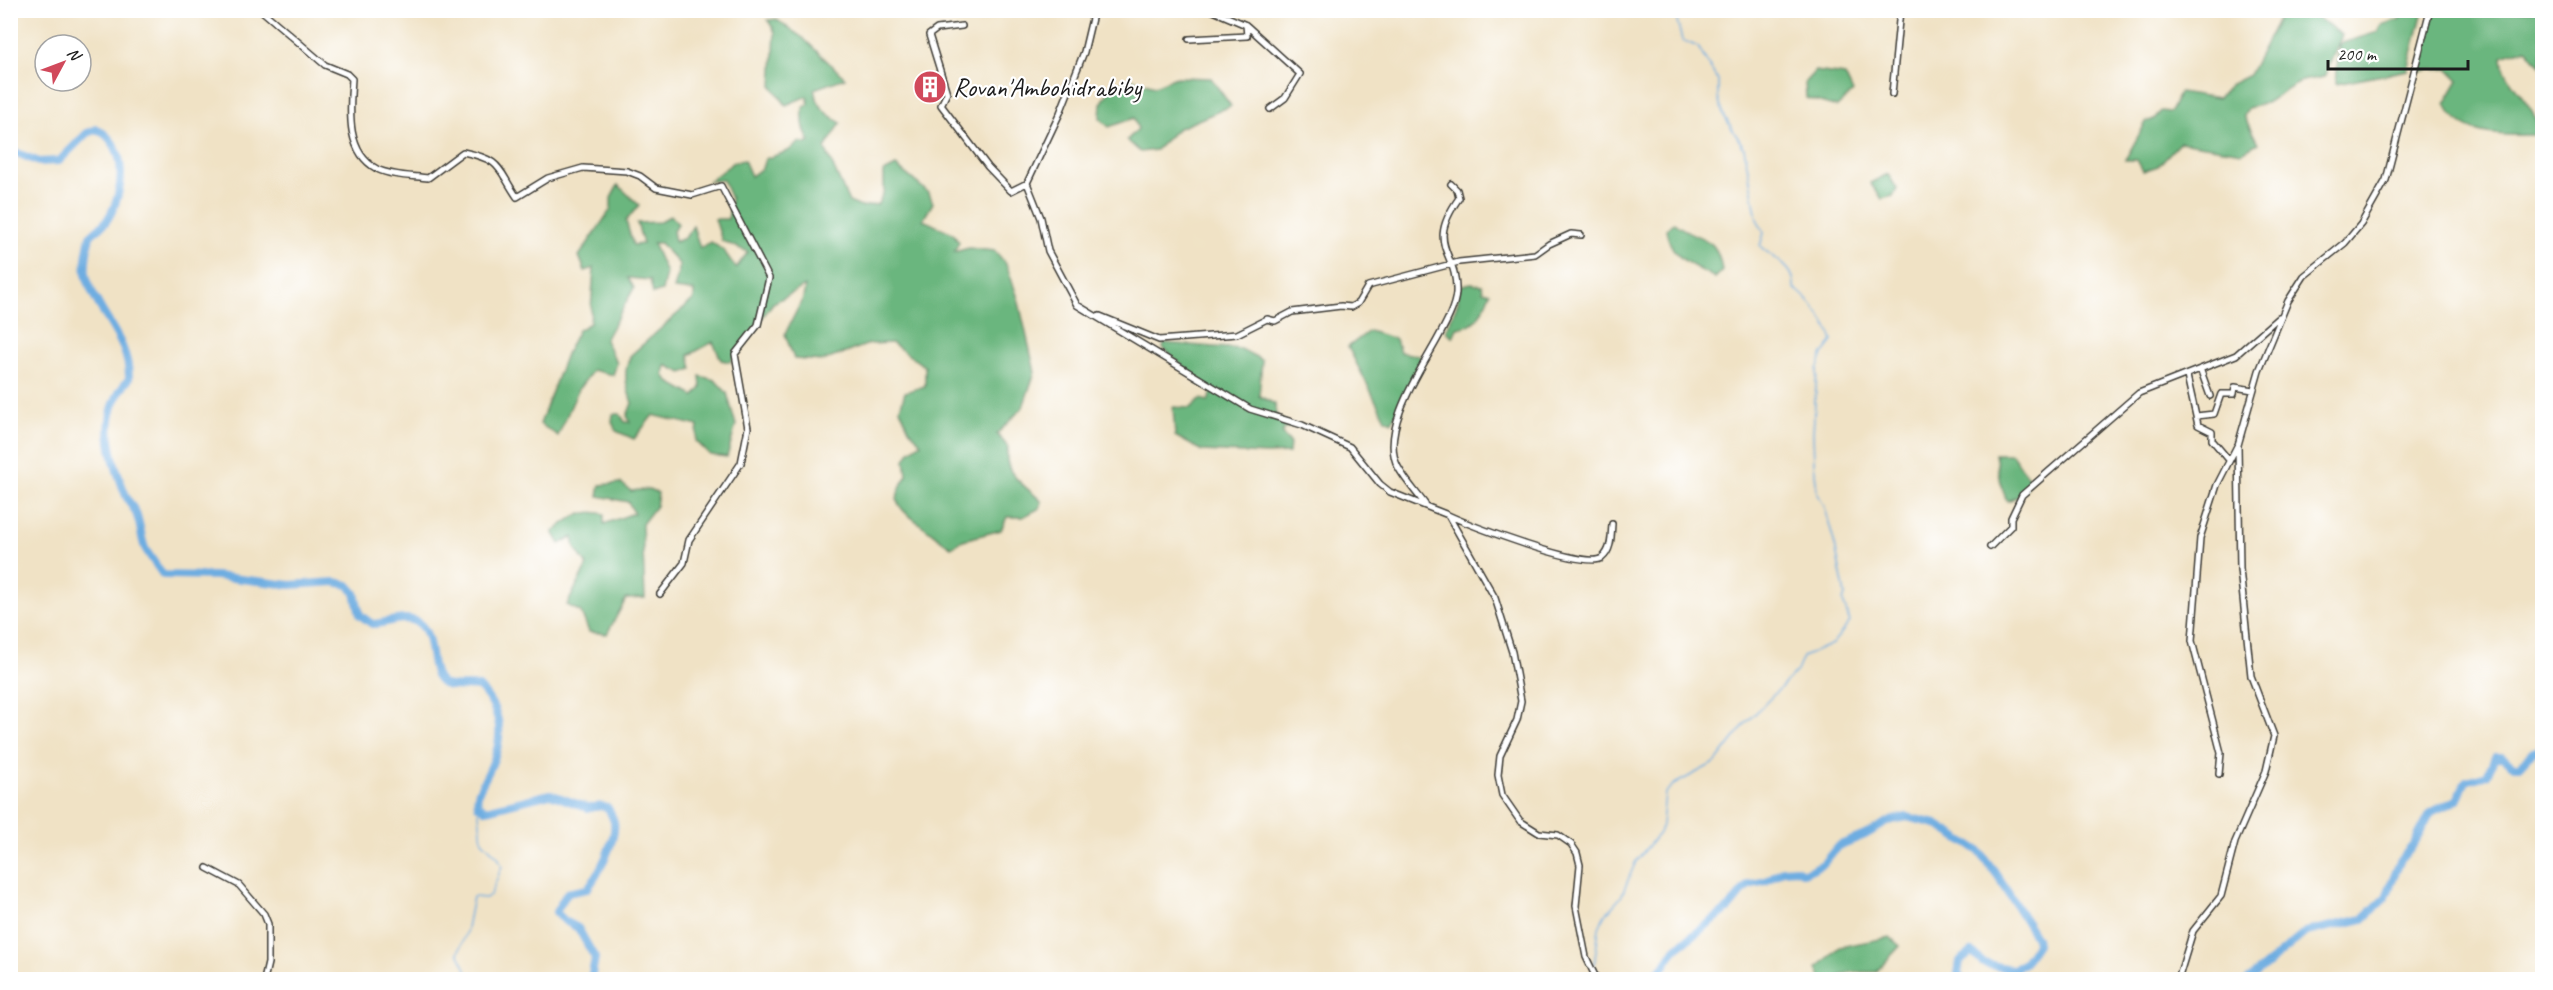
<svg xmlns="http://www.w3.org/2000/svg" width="2553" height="990" viewBox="0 0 2553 990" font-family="Caveat,sans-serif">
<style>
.forest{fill:#6ab67e;stroke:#43694d;stroke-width:1.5}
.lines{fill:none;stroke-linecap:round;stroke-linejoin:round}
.stream{stroke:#6eade1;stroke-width:1.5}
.river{stroke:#6eade1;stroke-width:8}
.street-casing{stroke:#3c3a35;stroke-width:8}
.street{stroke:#fff;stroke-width:5}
.labels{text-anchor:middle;stroke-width:4.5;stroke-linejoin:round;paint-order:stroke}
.poi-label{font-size:26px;fill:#1c1c1c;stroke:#fff;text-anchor:start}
</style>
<rect width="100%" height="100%" fill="#fff"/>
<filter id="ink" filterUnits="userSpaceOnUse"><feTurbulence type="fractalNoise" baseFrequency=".0167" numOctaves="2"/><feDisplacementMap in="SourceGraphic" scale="12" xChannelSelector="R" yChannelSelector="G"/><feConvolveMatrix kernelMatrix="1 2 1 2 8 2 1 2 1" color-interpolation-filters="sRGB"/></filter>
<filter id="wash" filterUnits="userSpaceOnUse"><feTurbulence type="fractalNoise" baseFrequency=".008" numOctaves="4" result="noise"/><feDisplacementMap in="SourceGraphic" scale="24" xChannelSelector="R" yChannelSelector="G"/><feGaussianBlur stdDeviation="1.35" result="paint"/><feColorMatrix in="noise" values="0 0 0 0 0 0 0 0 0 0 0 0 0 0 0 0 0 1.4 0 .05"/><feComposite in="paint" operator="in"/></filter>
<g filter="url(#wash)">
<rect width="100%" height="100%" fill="#f0e2c5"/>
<path class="forest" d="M2282,11L2311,13L2342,35L2324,77L2301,81L2266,103L2248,108L2244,116L2258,143L2242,152L2180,142L2158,166L2143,171L2137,160H2125L2146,122L2154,119L2161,111L2170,112L2180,92L2218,98L2231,84L2249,75Z
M2401,11H2423L2408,70L2336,84L2339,44L2378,32L2381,25L2400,19Z
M2434,11H2542V68L2526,48L2502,56C2503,87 2538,101 2539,135C2506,135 2462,140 2445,104L2459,80L2448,69L2418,71Z
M776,19L803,38L845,78L814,89C818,107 826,114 841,123L825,148L849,202L861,207L878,204L884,191V172L896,166L929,193L933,203L923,220L953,233L959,242L954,252L969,248L995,251L1006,264L1018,298L1035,372L1023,407L997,434L1008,447C1001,475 1025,484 1042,502L1040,508L1023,517H1007L1001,530L963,540L951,547C940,540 930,531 920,524C897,506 889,503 907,475L905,460L910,451L921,443L909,429L900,409L905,392L925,386V367L892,343L869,344L823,361L794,359L785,334L803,298L805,286L773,303L730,362L721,360L713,342L689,355L692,369L682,373L666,365L664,375L669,382L694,396L701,388L700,376L715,380L727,393L736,425L727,457L710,455L696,441L698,426L653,415L634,439L616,431L612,422L613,414H620L625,422H630L627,416L632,403C626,385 622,373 631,355L694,299V291L674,289L680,265L660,243H653L666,273L662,291L653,294L650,280L628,278L634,288L605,340L617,363L613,375L593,370L578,390L558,436L540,424L566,354L578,330L590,323L594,268L585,271L579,256L611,209V198L618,185L639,205L626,221L633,245L643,244L637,223L660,222L671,215L678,224L673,231L675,242L685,238L693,226L700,248L711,242L724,251L736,268L748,252L722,241L715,219H728L731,199L723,180L709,181L734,162L744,160L751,176L762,168L765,159L788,151L800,142L806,144L810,142C803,130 802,121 803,108L809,104L807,96L786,105L772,86L775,32L768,20Z
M1815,71L1845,75L1853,92L1837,107L1806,98L1805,82Z
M1176,77L1211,78L1231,106L1177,129L1156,150L1140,152L1127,140L1138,129L1134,118L1109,127L1100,119L1101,104L1113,85L1132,79L1155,86Z
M1888,174L1897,189L1893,196L1882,199L1870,183Z
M1674,223C1700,243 1717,232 1722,271L1715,278C1691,264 1670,259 1666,229Z
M1471,283L1482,285L1483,291L1490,293C1483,311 1478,326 1457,328L1453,337L1446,331L1458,302L1459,286Z
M1369,331L1396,339L1400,352L1422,356L1392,422L1385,419L1348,347Z
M1164,343L1241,349L1262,360L1259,396L1275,404L1276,415L1291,427L1284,429L1282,434L1290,442L1289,453L1267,454L1202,451L1175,436L1173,407L1191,408L1200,399L1208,401L1212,393L1163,348Z
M1995,454H2012L2029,479C2027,492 2019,497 2007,501L2000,483Z
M621,483L631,491L649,489L658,493L656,506L642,524L645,598L626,599L607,634L589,632L581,612L567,605L587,565L575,548L573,537L560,544L553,532C570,518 582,508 604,514V524L634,513L628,502L598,496L600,485Z
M1890,937L1900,946L1876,972H1851L1832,979H1822L1817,968L1840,947Z"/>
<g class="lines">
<path class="stream" d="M467,980L466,969L458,953L466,933L473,897L486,898L491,894L502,866L498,857L482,841L478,805
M1600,980L1594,966L1599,928L1604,916L1621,897L1636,861L1659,833L1662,825L1665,793L1673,785L1716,762L1746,723L1797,671L1803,657L1832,644L1850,622L1843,602L1845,595L1835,545L1825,508L1817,492L1814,463L1813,433L1817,370L1823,354L1833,341C1828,324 1809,298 1794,288C1796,267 1773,259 1760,246L1764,233L1757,219L1744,148L1723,114L1718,97V81L1698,47L1682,40L1674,10"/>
<path class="river" d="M10,150L39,162L59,161L87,133L97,129C129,146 125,193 107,220C103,226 95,231 90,236C88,248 83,266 87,278C97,314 130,339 129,379C97,415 110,454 126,496C129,503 135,509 137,516C141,527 141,538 145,548C150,557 157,566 163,575L216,576L290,585L335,582L348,585L355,593L360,615L372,624C383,624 394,619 405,619C443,620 421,676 446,685C455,688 469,685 479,687C507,716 503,745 485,779C480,789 476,793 478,805L486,810L550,794L588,808L601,806L608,808C610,812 613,818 614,822C617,839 598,876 587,889L567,893L556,912L565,921L578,928L595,958L591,980
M1647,980L1663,968L1675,949L1729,908L1748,885L1766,881L1783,870L1796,869L1804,873L1823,864L1838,846L1865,835L1891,820L1907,817L1936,824L1979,851L1998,876L2036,938L2037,944L2024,963L2014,970L1983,963L1972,952L1960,961L1958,974L1962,980
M2248,980L2306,932L2363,919L2386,897L2401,859L2414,844L2431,812L2457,800L2466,781L2487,775L2495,757H2502L2514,766H2520L2533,752L2542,749"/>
</g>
</g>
<g filter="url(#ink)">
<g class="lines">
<defs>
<path id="street" d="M261,10L325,65L347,74L352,79C350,109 345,152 377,169C391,176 412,176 428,178L463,152C503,160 497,168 517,197L548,178L583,168L627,171L640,176L656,188L692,195L721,186L769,278L758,325L735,354L748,428L741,463L689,540L684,563L660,594
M1094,10L1084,52L1060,113L1027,183L1041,218L1048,251L1077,305L1250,409L1302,425L1350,447L1380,484L1390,492L1448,515L1495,598L1512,652L1521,701L1517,720L1500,756L1498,775L1502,795L1520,821L1539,833L1558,835L1571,844L1577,853L1580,865L1576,906L1586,957L1597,980
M1246,25L1300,74L1285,98L1270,109
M962,26L937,29L929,35L947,93L941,105L988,167L1011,191L1027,183
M1189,39L1247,36L1246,25L1211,10
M1892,94L1900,10
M1100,316L1159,340L1237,334L1267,319L1275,321L1292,312L1341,306L1351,307L1358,303L1368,286L1459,262L1535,254L1549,244L1571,234L1581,235
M2201,371L2210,396
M2187,376L2198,425L2212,432V440L2229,460
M2196,416L2214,414L2221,394H2234L2235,387L2253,390
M1425,504C1416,492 1405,480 1398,467C1379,431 1420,371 1437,340C1444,327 1455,308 1456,293C1458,250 1424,248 1459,198L1457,190L1451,184
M1448,515C1469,525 1586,570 1602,558C1612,550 1611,535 1612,524
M1990,547L2011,526V518L2022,495L2139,393L2236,355L2279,317
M2219,774L2221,753L2192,641L2200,538L2217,485L2237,446
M207,868L239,885L264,914L268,924V963L264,980
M2178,980L2193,931L2221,896L2235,842L2266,771L2274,736L2251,676L2240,569L2238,445L2259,371L2288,301L2304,276L2345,243L2361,224L2386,180L2430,10"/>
</defs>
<use href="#street" class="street-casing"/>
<use href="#street" class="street"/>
</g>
</g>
<defs>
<symbol id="building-disc" viewBox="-11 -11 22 22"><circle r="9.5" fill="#d1495b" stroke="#fff"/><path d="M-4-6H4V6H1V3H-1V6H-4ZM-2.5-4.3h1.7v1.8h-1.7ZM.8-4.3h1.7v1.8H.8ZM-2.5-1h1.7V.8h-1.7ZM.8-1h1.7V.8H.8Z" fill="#fff"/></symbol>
</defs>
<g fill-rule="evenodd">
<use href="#building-disc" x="911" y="68" width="38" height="38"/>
</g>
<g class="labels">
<g class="poi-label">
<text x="953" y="96">Rovan'Ambohidrabiby</text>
</g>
</g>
<rect width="2553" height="990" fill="none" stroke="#fff" stroke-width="36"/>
<g transform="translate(63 63) rotate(49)"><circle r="28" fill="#ffffff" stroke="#a4a4a4" stroke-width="1.5"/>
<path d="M0-4.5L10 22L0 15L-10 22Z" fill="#d1495b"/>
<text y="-9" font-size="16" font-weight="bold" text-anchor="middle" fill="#1c1c1c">N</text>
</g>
<path d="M2328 60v9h140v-9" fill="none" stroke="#1c1c1c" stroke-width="3"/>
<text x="2337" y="60" font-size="18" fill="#1c1c1c" stroke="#ffffff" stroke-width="4.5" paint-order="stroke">200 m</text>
</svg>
